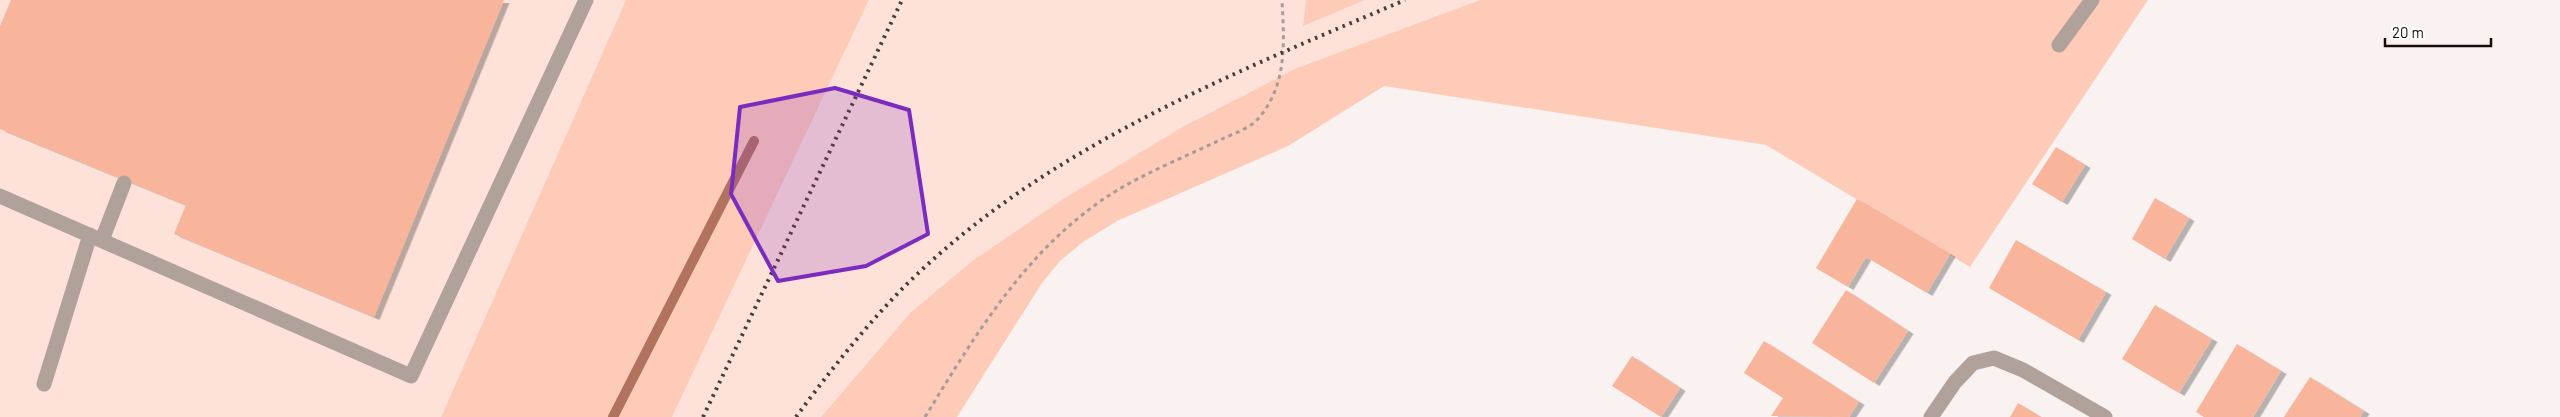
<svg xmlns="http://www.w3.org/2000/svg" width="2560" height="417" viewBox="0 0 2560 417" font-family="Barlow,sans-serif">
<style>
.built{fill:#fee2d9}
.green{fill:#fecbb9}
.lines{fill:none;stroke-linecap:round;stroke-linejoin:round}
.stream{stroke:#b1735d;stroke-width:10}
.building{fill:#f9b49c;filter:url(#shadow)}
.path{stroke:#a59c99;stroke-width:3;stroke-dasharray:4 4;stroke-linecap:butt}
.lane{stroke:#b0a19b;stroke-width:15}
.street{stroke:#b0a19b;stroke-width:15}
.rail{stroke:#463c37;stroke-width:4;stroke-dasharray:2.5 5;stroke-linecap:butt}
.marked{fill:#7b2cbf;fill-opacity:0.2;stroke:#7b2cbf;stroke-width:4;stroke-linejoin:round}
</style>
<defs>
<filter id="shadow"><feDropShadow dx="5.5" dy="3" stdDeviation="0" flood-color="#0004"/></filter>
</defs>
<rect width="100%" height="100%" fill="#faf2f0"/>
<path class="built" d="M0,0H626L441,417H0Z
M869,0H1306L1303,25L1365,0H1480L1297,68L1184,126L1066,197L911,312L821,417H672Z"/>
<path class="green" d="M626,0H869L672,417H441Z
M1306,0H1365L1303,26Z
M1480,0H2148L1970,267L1766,145L1384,86L1288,146L1117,221L1083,242L1060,261L1042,283L957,417H821L911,312L971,262L1066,197L1184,126L1297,68Z"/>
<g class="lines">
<path class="stream" d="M613,417L754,141"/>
</g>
<path class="building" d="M11,0H504L374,317L174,234L186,205L0,129V26Z
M2056,147L2085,165L2062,202L2032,184Z
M2155,198L2189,218L2165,259L2132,239Z
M1857,199L1950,254L1927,293L1866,257L1848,287L1816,268Z
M2016,240L2106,292L2078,340L1989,288Z
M1846,290L1908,331L1874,383L1812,343Z
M2155,305L2212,339L2179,393L2122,359Z
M1764,341L1859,402L1849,417L1771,416L1783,398L1744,373Z
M2237,344L2281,371L2253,417H2204L2196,412Z
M1632,356L1680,388L1661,417L1612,386Z
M2310,377L2364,411L2360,417H2284Z
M2018,403L2041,417H2010Z"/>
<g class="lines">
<path class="path" d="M925,417C977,332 1029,245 1116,191C1149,171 1187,156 1222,139C1233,134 1250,128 1258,119C1288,84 1284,42 1282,0"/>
<path class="lane" d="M0,196L411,376L586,0
M102,240L124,183
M44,384L90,235"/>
<path class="street" d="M2059,45L2092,0
M1931,417L1955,382L1973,363L1994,358L2023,370L2105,417"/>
<path class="rail" d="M703,417L902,0
M796,417C830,371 866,325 907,284C1045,148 1229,75 1405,0"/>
</g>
<path class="marked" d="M835,88L909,110L928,234L866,266L778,281L731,194L740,107Z"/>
<path d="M2385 38v8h106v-8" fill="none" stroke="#180d08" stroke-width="2.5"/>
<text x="2392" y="38" font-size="15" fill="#180d08" stroke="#ffffff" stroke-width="4" paint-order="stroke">20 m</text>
</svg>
